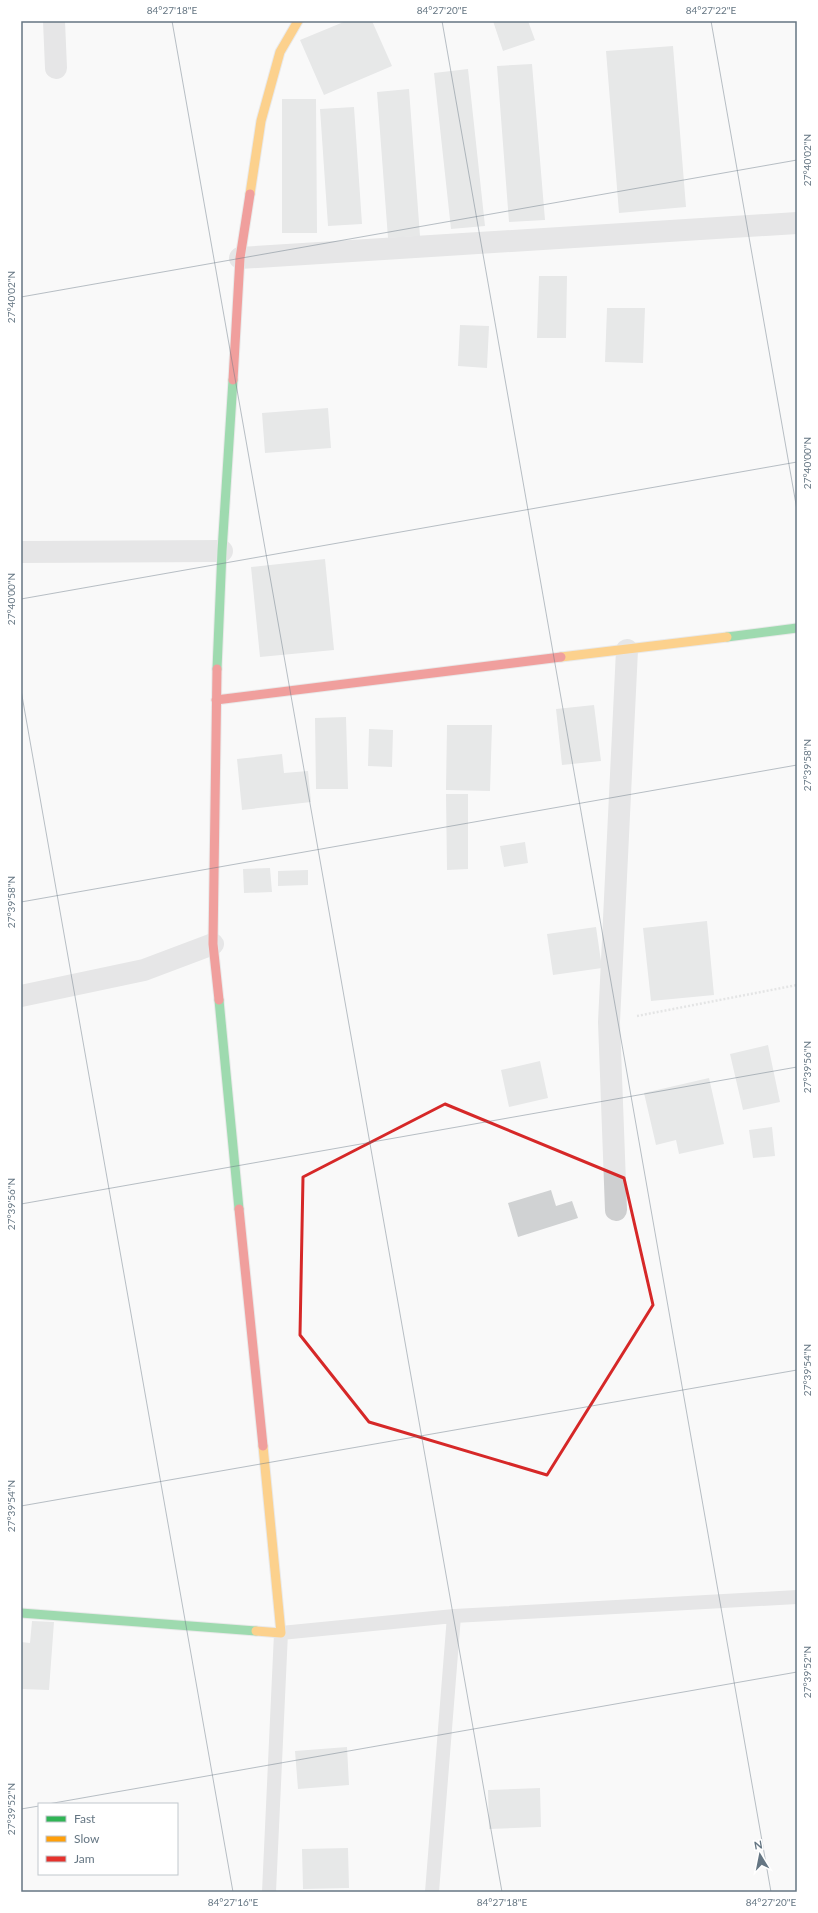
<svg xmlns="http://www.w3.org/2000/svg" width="818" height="1913" viewBox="0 0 818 1913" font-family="Lato,sans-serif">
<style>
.building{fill:#d0d2d3}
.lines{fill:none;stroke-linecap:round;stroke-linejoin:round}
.fast-casing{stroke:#d5d6d7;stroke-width:11}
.slow-casing{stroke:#d5d6d7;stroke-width:11}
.jam-casing{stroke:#d5d6d7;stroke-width:11}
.path{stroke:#cbcccd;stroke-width:2.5;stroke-dasharray:2 2;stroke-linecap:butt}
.lane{stroke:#cecfd0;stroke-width:14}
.street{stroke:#cecfd0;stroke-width:22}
.fast{stroke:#30b455;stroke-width:9}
.slow{stroke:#ff9f0a;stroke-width:9}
.jam{stroke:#e5322d;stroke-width:9}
.marked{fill:none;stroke:#d62828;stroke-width:3;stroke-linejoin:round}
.ticks{fill:none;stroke:#657683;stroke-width:1;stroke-opacity:0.45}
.neatline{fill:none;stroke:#657683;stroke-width:1.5}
.ticks-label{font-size:10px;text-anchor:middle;fill:#657683}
</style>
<rect width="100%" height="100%" fill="#f9f9f9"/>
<path class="building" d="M346,21H372L392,66L324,95L300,40Z
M493,21H528L535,40L503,51Z
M673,46L686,207L619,213L606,51Z
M532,64L545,220L509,222L497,66Z
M468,69L485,226L451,229L434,73Z
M409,89L420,236L388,238L377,92Z
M282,99H316L317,233H282Z
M354,107L362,224L328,226L320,109Z
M539,276H567L566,338H537Z
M607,308H645L643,363L605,362Z
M460,325L489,326L487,368L458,366Z
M328,408L331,448L265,453L262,413Z
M325,559L334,650L260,657L251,567Z
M594,705L601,761L562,765L556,709Z
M346,717L348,789H316L315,718Z
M447,725H492L490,791L446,790Z
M369,729L393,730L392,767L368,766Z
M282,754L284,773L308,771L311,802L242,810L237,759Z
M446,794H468V869L447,870Z
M525,842L528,863L504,867L500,846Z
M270,868L272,892L244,893L243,869Z
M308,870V885L278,886V871Z
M707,921L714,995L651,1001L643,928Z
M596,927L602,968L553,975L547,934Z
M768,1045L780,1102L743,1110L730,1054Z
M540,1061L548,1098L509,1107L501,1070Z
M709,1078L724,1144L679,1154L676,1140L656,1145L644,1093Z
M772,1127L775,1156L753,1158L749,1130Z
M551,1190L556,1206L572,1201L578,1218L518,1237L508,1203Z
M32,1621L54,1622L49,1690L21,1689V1642L30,1643Z
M347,1747L349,1785L298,1789L295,1751Z
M540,1788L541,1827L489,1829L488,1790Z
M348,1848L349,1888L303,1889L302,1849Z"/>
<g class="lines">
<defs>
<path id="fast" d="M727,637L797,628
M217,669L222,551L233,380
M219,1000L239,1209
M21,1613L256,1631"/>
<path id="slow" d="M250,194L261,121L280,52L298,21
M561,657L727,637
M256,1631L281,1633L263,1446"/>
<path id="jam" d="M233,380L240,258L250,194
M217,669L213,944L219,1000
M216,700L561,657
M239,1209L263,1446"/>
</defs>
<use href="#fast" class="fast-casing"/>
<use href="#slow" class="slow-casing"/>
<use href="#jam" class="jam-casing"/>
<path class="path" d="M637,1016L797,985"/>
<path class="lane" d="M454,1616L797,1597
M269,1892L281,1633L454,1616L432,1892"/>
<path class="street" d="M54,21L56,68
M240,258L797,223
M21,552L222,551
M21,996L144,970L213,944
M616,1210L609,1022L627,650"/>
<use href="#fast" class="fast"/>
<use href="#slow" class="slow"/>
<use href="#jam" class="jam"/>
</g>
<path d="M0 0H818V1913H0ZM445,1104L624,1178L653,1305L547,1475L369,1422L300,1335L303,1177Z" fill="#f9f9f9" fill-opacity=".55" fill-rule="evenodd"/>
<path class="marked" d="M445,1104L624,1178L653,1305L547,1475L369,1422L300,1335L303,1177Z"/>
<path class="ticks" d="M172,21L502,1892M442,21L771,1892M711,21L797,510M21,297L797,160M21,599L797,462M21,690L233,1892M21,902L797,765M21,1204L797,1067M21,1506L797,1370M48,1804L797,1672M21,1809L39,1806"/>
<rect width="818" height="1913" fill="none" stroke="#ffffff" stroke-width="44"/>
<rect x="38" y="1803" width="140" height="72" fill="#ffffff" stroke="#c1c8cd"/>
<rect x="46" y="1816" width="20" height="6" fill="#30b455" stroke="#c1c8cd"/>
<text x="74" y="1823" font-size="12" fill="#657683">Fast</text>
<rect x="46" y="1836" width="20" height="6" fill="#ff9f0a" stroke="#c1c8cd"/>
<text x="74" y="1843" font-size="12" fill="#657683">Slow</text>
<rect x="46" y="1856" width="20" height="6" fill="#e5322d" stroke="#c1c8cd"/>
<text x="74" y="1863" font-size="12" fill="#657683">Jam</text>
<g transform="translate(760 1855) rotate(350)" stroke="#ffffff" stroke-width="3" paint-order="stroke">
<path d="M0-3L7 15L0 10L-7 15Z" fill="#657683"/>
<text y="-6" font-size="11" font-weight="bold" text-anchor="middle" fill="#657683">N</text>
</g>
<rect x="22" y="22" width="774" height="1869" class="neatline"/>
<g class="ticks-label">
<text x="172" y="14">84°27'18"E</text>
<text x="442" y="14">84°27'20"E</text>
<text x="711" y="14">84°27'22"E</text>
<text transform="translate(807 160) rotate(-90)" y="4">27°40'02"N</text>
<text transform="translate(11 297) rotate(-90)" y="4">27°40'02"N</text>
<text transform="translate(807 463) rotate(-90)" y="4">27°40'00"N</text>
<text transform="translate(11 599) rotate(-90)" y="4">27°40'00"N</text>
<text transform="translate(807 765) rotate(-90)" y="4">27°39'58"N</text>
<text transform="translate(11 902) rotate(-90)" y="4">27°39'58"N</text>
<text transform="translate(807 1067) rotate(-90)" y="4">27°39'56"N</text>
<text transform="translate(11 1204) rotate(-90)" y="4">27°39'56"N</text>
<text transform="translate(807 1370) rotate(-90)" y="4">27°39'54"N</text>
<text transform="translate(11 1506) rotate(-90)" y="4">27°39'54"N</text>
<text transform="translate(807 1672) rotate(-90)" y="4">27°39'52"N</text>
<text transform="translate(11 1809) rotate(-90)" y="4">27°39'52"N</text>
<text x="233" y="1906">84°27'16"E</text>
<text x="502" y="1906">84°27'18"E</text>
<text x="771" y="1906">84°27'20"E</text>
</g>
</svg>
